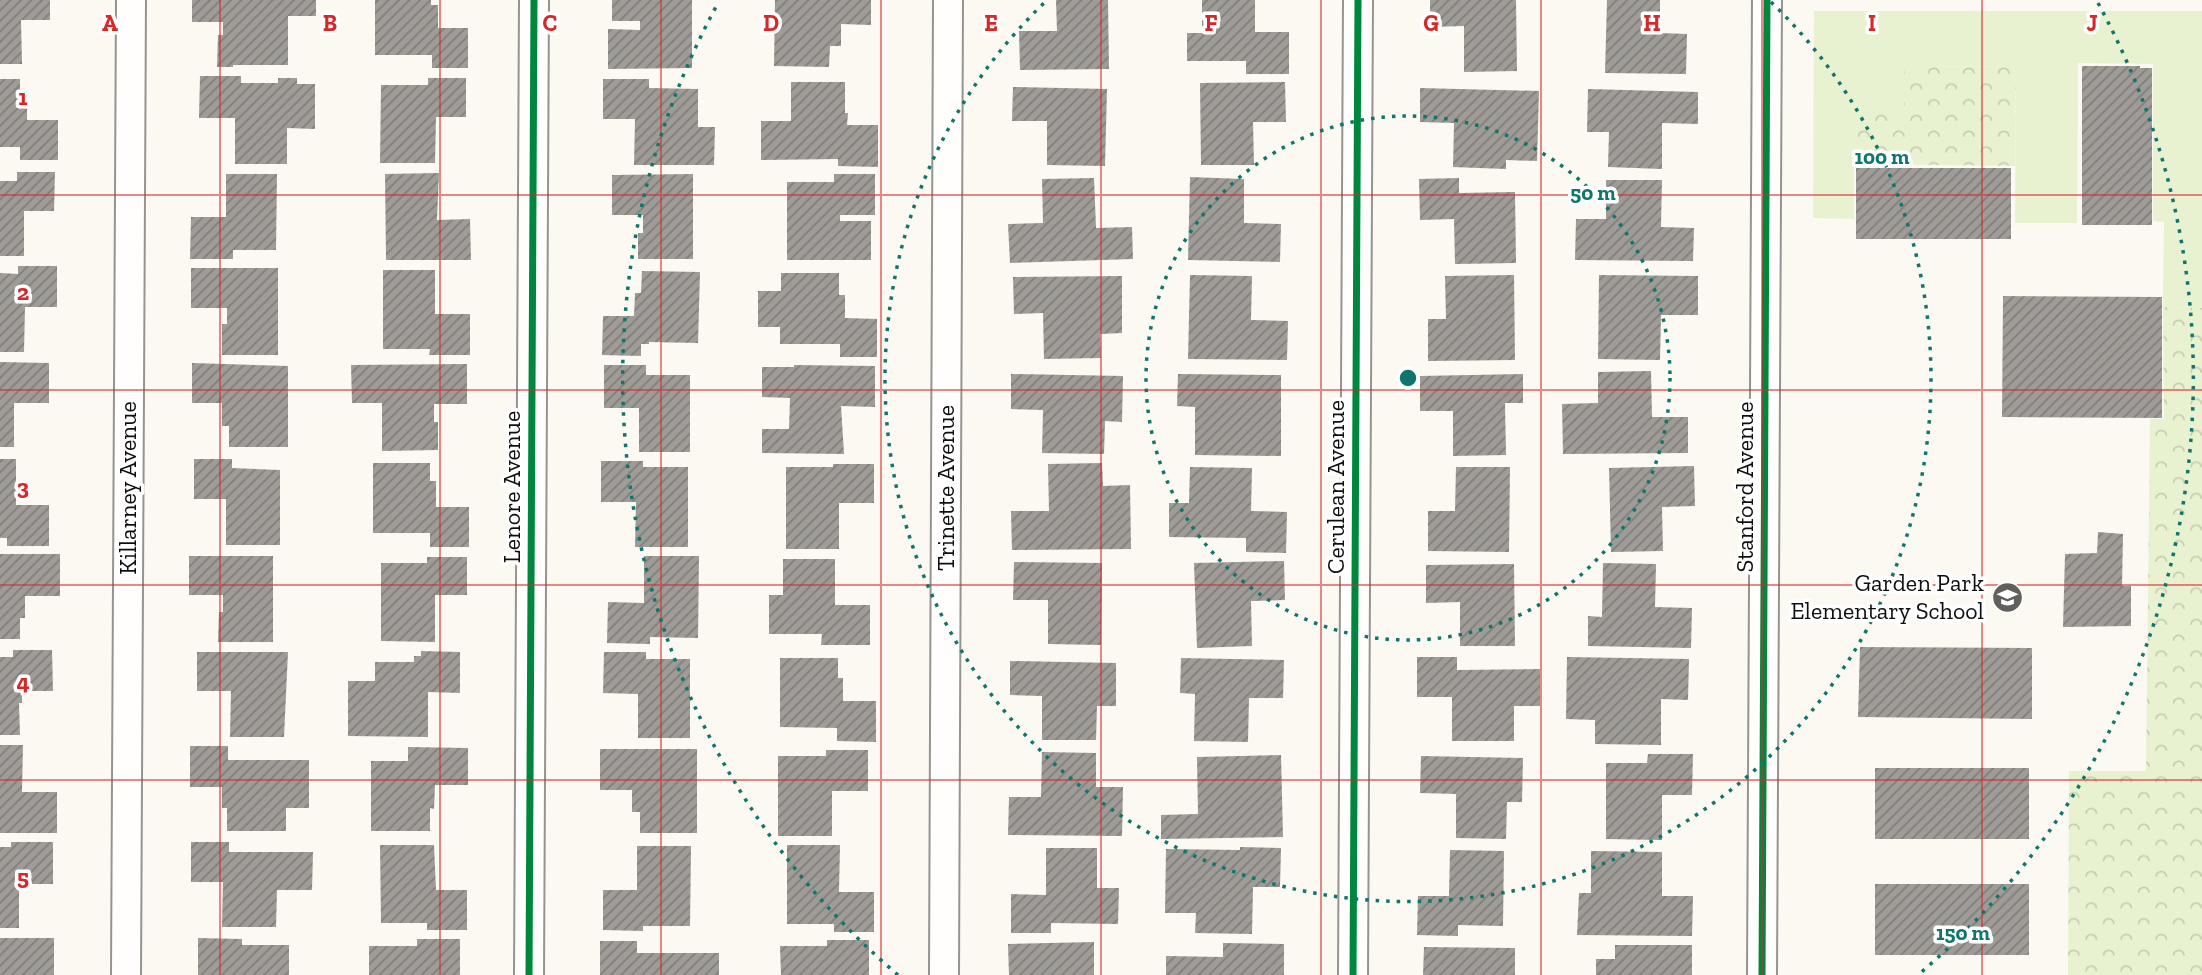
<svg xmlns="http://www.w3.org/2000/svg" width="2202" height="975" viewBox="0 0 2202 975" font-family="'Zilla Slab',serif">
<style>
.grass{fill:#e8f2d0}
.park{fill:url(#park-crowns)}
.building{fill:url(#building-hatch)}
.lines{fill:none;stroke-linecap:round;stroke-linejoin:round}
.minor-casing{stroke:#959491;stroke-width:32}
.minor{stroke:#fffefd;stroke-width:28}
.cycleway-casing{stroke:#fff;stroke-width:11}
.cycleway{stroke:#00873e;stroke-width:7}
.grid{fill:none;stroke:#d62828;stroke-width:2;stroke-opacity:0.55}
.ring{fill:none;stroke:#0f766e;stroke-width:3.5;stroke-dasharray:3.5 7}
.labels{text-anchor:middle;stroke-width:7;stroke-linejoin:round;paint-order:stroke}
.street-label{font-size:24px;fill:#0e0e0e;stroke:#fff}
.poi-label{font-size:24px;fill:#0e0e0e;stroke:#fff;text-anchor:end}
.grid-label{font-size:23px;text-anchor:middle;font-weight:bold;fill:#d62828;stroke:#fff;stroke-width:7;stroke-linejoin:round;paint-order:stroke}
.centre{fill:#0f766e;stroke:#fff;stroke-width:3.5}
.ring-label{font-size:21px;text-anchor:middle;font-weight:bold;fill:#0f766e;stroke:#fff;stroke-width:7;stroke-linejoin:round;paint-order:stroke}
</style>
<defs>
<pattern id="park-crowns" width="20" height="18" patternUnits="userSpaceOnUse" patternTransform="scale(1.75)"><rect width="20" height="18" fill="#e8f2d0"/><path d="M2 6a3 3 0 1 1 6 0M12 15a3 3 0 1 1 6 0" fill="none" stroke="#c6ceb1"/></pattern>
<pattern id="building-hatch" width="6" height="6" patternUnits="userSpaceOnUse" patternTransform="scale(1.75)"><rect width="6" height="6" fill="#9f9c98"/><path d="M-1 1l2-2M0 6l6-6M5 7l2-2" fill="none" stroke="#807e7a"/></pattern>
</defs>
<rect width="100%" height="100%" fill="#fcf9f2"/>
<path class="grass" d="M1814,11H2202V308L2163,307L2164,222L2153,221V64L2078,63L2077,223H2015L2016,67L1905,66L1904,111H1854V219L1813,218Z"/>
<path class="park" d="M1904,66L2016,67L2015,166L1854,164V110L1904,111Z
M2163,307L2202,308V975H2068L2069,771H2146L2150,419H2164Z"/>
<path class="building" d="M0,0H50V20H21L22,64H0Z
M192,0H316V16H288V65H233V67H217L218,35H223V22H192Z
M375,0H431V5H438V28H468V68H432V55H375Z
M612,0H692V68L608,69V29L640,30V21H612Z
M775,0H871V25L841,24V46H830L829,67L774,66Z
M1056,0H1108L1109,69L1020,70L1019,31H1057Z
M1202,0H1255V32H1289V74H1246V61H1187V33H1202Z
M1430,0H1516L1517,71L1464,72V26L1430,27Z
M1607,0H1660V33L1687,34L1686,74L1605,73Z
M2082,66H2140V68H2152V225H2082Z
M200,76H241V83H278V78H297V84H315V129L287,128V164H235V118H199Z
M428,78H466V117H436L435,163H380L381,85H428Z
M0,79H20V99H27V120H58V160H20V147H0Z
M603,79H649V88L698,89V127H715L714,165H634L635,119H603Z
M791,82H845V113H848L847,125H878V167L838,166V159L761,160V121H791Z
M1285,82L1286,122H1253L1254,165H1201L1200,83Z
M1013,87L1107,89L1105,166L1047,165V121H1012Z
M1420,88L1539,91L1537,161L1506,160V169L1453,167L1454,123L1420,122Z
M1588,89L1698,92V124L1662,123V169L1608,167L1609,132H1587Z
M1856,168H2011V239H1856Z
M17,172H55L54,211H24V256H0V181H17Z
M439,173L437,220L470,219L471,260H386L385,174Z
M226,174H277L276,250H233V259H190L191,217H226Z
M693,174V259H638V233H643V215H612V175Z
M834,174H875V215H840V221H871V260H787V182H834Z
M1190,177L1244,179V223L1281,224L1280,262L1188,260Z
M1094,178L1096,228L1132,227L1133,259L1010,263L1008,224L1043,223L1042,179Z
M1459,178V193L1515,192L1516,263L1455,264L1454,219L1420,220L1419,179Z
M1606,180H1662L1661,227L1694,228L1693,261L1575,260L1576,219H1606Z
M18,266H57V307H25L24,352H0V273L18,274Z
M191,268H278V355H222V324H227V308H191Z
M383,270H435V314H470V355H429L430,349H383Z
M642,271L700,272L698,343L649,342V344H641V356L602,355L603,316H634L635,293H641Z
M781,273H839V295H845V318L877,319V357H840V344H780V327H758V291H781Z
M1190,275L1252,276L1251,320L1288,321L1287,360L1188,359Z
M1514,275L1515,360L1428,361V319H1446L1445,276Z
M1599,275L1698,276V315H1661L1660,360L1598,359Z
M1122,276V333L1100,334L1101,358L1044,359L1043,313L1014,314L1013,277Z
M2003,296L2162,297V418L2002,417Z
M0,362L49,363V403H14V447H0Z
M192,363L288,366V447H229V426H222V403H192Z
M467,364V404H434V422H438V450L382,451V403H352L351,365Z
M604,365H646V375H690V452H639V408H604Z
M794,365L875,366V407L841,406L844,454L762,453V429H789L790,398L762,397V367H794Z
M1651,371L1652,417H1688V453L1563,454L1562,404L1598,403V372Z
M1011,374L1123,376L1122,422L1105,421L1104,454L1042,453L1043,410L1011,409Z
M1178,374L1281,375V456L1195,455V407L1177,406Z
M1523,374V403H1505L1506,455L1453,456V411H1420V376Z
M0,459H16V505H49V546H7V538H0Z
M194,459H232V468L280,470V545H226V499H194Z
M601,461H643V467H688V547H635L636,502H601Z
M373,463H430V481H436V507H469V547H430V533H373Z
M1102,463L1103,486L1130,485L1131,549L1012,550L1011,511H1049L1048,464Z
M833,464H874V503H839V549H786V467H833Z
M1694,466L1695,506L1662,507L1663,551L1611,552L1609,468Z
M1190,467L1252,468L1251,511L1287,512L1286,553L1246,552V538L1169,537V503H1189Z
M1456,467H1510L1509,552L1428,551V511H1455Z
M2098,532L2123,534L2122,586H2131V626L2063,627L2065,554L2097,553Z
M0,554H60V596H25V618H20V639H0Z
M189,556H273V642H218L219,612H223V595H189Z
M644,556H699L698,638L650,637V644L607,643L608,602L644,603Z
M427,557H467V595H435V642L381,641V563H427Z
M783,559H835V605H870V645H821L822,634H769V595H783Z
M1284,561L1285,600L1251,601L1252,646L1197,648L1194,563Z
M1014,562L1102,563L1101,645L1048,644V600H1013Z
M1603,563L1656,564L1655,607L1692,608L1691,648L1588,646V616L1602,617Z
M1514,564L1515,646H1460V602L1426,603V565Z
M1860,647L2032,648V719L1858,717Z
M13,650H52L53,691H22V703H19L20,735H0V657H13Z
M421,651L460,652V693L428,692V737L348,736V681H375V662H414V656H421Z
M197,652H288L284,737H230L231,691H197Z
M604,652H646V659H690V738H638V694L603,693Z
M1417,657H1457V670L1540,669V706H1514V741H1452V697H1417Z
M1567,657L1689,659L1688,700L1661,699V745L1595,744V720L1566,719Z
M780,658H838V678H843V701H876V742L837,741V728L780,727Z
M1181,658L1284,660L1283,698H1249L1248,742L1194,741L1195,694L1180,693Z
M1010,661L1116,663V706H1097L1096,740H1042V696L1010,695Z
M0,745H23L22,792H57V833H0Z
M190,746H228V760H309V808H286V831H227V808H222V787H190Z
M408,747L468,748V785H435L434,809L430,808V831H371V761H408Z
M600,749H697V833H640V812H632V790H600Z
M826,750H868V791H832V836H778V756H826Z
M1042,752L1096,753V787H1123L1122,836L1008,835L1009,797H1041Z
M1648,754H1693L1692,795H1662V840L1606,839V763H1647Z
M1281,755L1283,837L1161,839V815L1198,814L1197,757Z
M1421,756L1523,758L1522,802H1507L1506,839L1456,838V794L1420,793Z
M1875,768H2029V839H1875Z
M11,842H53V884H19V928H0V847H11Z
M191,842H229V852H313L312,890H277L276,927H222L223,882H191Z
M380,845H434L436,890H467V930H427V923H381Z
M787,845H840L839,892H874V932H834V924H787Z
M637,846H691L690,926H643V931L603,930V890H637Z
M1240,847L1281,848L1280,887H1253L1252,934L1195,933L1196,913H1165L1166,849L1240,850Z
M1046,848H1097V888H1119L1118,924L1051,923V933H1011V894L1046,895Z
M1450,850L1504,851L1503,926L1458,925V936L1417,935L1418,896H1449Z
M1591,851L1662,852V896H1693L1692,936L1577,935L1579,893H1591Z
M1875,884H2029V955H1875Z
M0,938H54V975H0Z
M198,938L242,939V945H289V975H198Z
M417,939H460V975H369V946H417Z
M827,940H869V975H781L780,946H827Z
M600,941H637V953H719V975H600Z
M1094,942V975H1009L1008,944Z
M1223,943L1284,944V975H1166V956L1223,957Z
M1615,945H1692V975H1596V959H1615Z
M1424,947L1515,948V975H1423Z"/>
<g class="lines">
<defs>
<path id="minor" d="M126,975L131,0
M529,975L534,0
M944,975L948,0
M1353,975L1358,0
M1762,975L1767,0"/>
</defs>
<use href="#minor" class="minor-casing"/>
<use href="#minor" class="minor"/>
<defs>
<path id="cycleway" d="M529,975L534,0
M1353,975L1358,0
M1762,975L1767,0"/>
</defs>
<use href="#cycleway" class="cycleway-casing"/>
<use href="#cycleway" class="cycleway"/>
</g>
<path class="grid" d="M220,0V975M440,0V975M661,0V975M881,0V975M1101,0V975M1321,0V975M1541,0V975M1762,0V975M1982,0V975M0,195H2202M0,390H2202M0,585H2202M0,780H2202"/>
<g class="ring">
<circle cx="1408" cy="378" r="262"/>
<path d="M1771 2A523 523 0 1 1 1045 2"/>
<path d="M898 975A785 785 0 0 1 718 3M2098 3A785 785 0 0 1 1918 975"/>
</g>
<defs>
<symbol id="school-disc" viewBox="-11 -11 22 22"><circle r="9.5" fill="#61605e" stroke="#fff"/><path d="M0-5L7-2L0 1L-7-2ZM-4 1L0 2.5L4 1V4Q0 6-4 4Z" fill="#fff"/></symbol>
</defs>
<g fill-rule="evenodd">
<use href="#school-disc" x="1990" y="580" width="35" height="35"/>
</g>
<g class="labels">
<g class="street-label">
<text transform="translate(512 487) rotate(-90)" y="8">Lenore Avenue</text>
<text transform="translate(1336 487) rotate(-90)" y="8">Cerulean Avenue</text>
<text transform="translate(1745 487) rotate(-90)" y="8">Stanford Avenue</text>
<text transform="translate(128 488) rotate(-90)" y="8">Killarney Avenue</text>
<text transform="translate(946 488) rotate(-90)" y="8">Trinette Avenue</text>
</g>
<g class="poi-label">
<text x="1984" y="591">Garden Park<tspan x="1984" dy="28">Elementary School</tspan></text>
</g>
</g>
<g class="grid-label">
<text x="110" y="31">A</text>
<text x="330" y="31">B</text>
<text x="550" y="31">C</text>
<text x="771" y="31">D</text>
<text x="991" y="31">E</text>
<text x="1211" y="31">F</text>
<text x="1431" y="31">G</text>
<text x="1652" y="31">H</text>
<text x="1872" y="31">I</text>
<text x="2092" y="31">J</text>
<text x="23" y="105">1</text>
<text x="23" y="300">2</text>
<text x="23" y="495">3</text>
<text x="23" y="690">4</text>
<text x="23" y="885">5</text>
</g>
<circle cx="1408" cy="378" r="10" class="centre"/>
<g class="ring-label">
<text x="1882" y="164">100 m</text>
<text x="1593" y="200">50 m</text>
<text x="1963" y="940">150 m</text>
</g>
</svg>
